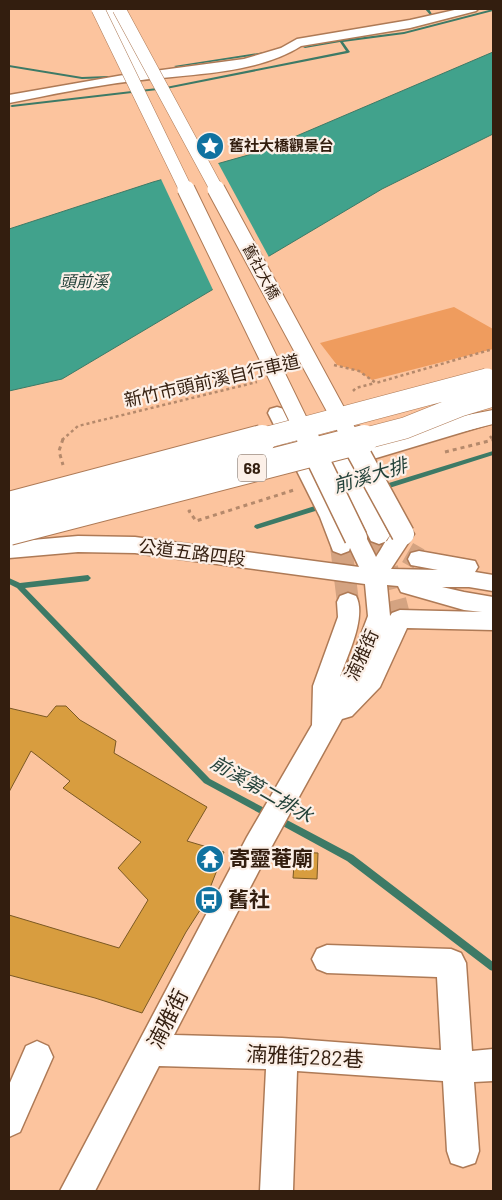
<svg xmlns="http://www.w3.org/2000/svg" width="502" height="1200" viewBox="0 0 502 1200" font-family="Barlow,'Noto Sans TC',sans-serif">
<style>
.green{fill:#ef9c5e}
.water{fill:#41a28c;stroke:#3d7a66}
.pier{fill:#fcc49e}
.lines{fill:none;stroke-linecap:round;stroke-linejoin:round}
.stream{fill:#3d7a66;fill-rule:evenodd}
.building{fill:#d89d3f;stroke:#7b5924}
.minor-tunnel{stroke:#d4a381;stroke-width:22;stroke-dasharray:22 11;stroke-linecap:butt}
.minor-casing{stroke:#ae7a56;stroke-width:3}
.highway-casing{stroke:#ae7a56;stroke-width:2}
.path-far1{stroke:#b5896b;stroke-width:2.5;stroke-dasharray:3 3;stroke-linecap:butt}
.path{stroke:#b5896b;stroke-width:3;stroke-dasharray:4 4;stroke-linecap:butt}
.minor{fill:#fff;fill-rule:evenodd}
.highway{fill:#fff;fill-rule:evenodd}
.minor-bridge-far2-casing{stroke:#ae7a56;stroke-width:14;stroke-linecap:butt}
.minor-bridge-far1-casing{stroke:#ae7a56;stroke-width:19;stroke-linecap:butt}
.minor-bridge-casing{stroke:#ae7a56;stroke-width:25;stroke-linecap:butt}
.highway-bridge-far1-casing{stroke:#ae7a56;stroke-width:22;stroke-linecap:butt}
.highway-bridge-casing{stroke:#ae7a56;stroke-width:30;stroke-linecap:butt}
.minor-bridge-far2{stroke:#fff;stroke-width:13}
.minor-bridge-far1{stroke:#fff;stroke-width:17}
.minor-bridge{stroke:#fff;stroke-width:22}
.highway-bridge-far1{stroke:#fff;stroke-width:21}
.highway-bridge{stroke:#fff;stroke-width:28}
.labels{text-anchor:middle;stroke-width:4.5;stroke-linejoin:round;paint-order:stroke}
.far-poi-label{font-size:15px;font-weight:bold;fill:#331e0f;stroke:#fcf0e8;text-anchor:start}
.far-street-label{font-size:15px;fill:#331e0f;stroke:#fcf0e8}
.far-water-label{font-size:16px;font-style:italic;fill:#234139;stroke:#fcf0e8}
.shield{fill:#fcf0e8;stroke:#6f5d50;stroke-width:1}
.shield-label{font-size:16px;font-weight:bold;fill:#331e0f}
.street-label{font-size:18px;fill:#331e0f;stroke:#fcf0e8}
.water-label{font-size:19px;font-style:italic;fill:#234139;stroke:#fcf0e8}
.near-poi-label{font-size:21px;font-weight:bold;fill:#331e0f;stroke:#fcf0e8;text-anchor:start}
.near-street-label{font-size:21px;fill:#331e0f;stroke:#fcf0e8}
</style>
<rect width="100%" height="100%" fill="#fcc49e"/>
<path class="green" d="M454,307L493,329V349L372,380L358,371L337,365L320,343Z"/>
<path class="water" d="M493,52V134L382,189L62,379L9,391V229L153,182L259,152Z"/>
<path class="pier" d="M217,161L270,259L214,292L160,177Z"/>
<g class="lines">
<path class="stream" d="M425,9H429L433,16H431Z
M493,9V11L404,34L343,42L350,52L348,53L166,89L12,107L10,106L12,105L166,87L346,51L340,42L305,48L303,47L341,40L404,32Z
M271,51H272V53L176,67L174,66Z
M9,65L82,77L108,76L110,77L108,78L82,79L9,67Z
M493,451V455L383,490H381L378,488L379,486Z
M321,504H323L326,506L325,508L257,529L254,527L255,525Z
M88,575L91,578L88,581L25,588L210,779L353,855L493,962V971L490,970L347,861L204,783L17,588L9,584V578L20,583Z"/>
</g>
<path class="building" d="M56,706H66L80,720L116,741L114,753L207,807L187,841L224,852L210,888L213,890L186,932L142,1013L95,998L9,975V915L119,948L148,900L118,868L141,842L63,788L70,781L31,751L9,792V708L47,717Z
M295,852L318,853L317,879L293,878Z"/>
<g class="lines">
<path class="minor-tunnel" d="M379,536L400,619
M379,536L419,559
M341,546L348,602"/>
<defs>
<path id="minor" d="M103,9H115L147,72L244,59L281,48L297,39L410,20L459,9H478L476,11L410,28L301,46C256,75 185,74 133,81C91,86 50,95 9,103V95L135,73Z
M277,407L284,409L286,413L313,463L493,411V423L353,465L390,536L387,541L379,544L371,541L336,470L319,475L348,533L356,530L364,533L376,557C385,544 392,523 411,529L414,534L391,569L438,570L411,565L408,559L411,553L419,551L475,561L478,567L475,572L493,575V591L469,587H442L464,592L493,597V630L407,628L380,687L352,716L342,719L267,855L174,1035L282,1038L441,1050L437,977L327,973L317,969L312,959L317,949L327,945L451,949L461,953L466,963L472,1051L493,1049V1081L474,1082L479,1151L475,1163L463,1167L451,1163L447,1151L443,1081L297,1071L293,1190L260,1191L266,1069L159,1066L95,1191H60L247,837L312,725L313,686L338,617L337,602L340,596L348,593L356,596C367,617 347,656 340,677L354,653L368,616L365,584L135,553L78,552L9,558V542L78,536L135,537L359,567L350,548L349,551L341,554L333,551L320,517L268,413L270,409ZM387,585L398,586L401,592L464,610L482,612L400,610L392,613L390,616Z
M37,1041L48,1046L53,1057L20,1132L9,1137V1085L26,1046Z"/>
<path id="highway" d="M493,410V424L457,433L405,436L397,433L393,428L397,423L405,420L457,417Z"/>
</defs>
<use href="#minor" class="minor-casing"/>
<use href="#highway" class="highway-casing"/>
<path class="path-far1" d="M334,365L359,371L376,383L493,349
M353,391L356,388L375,383
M490,436L493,440
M62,440L78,426L257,382"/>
<path class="path" d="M63,439L59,451L63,465
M445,452L493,440L492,439
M191,511H189L196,521L294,490"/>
<use href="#minor" class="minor"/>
<use href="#highway" class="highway"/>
<defs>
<path id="minor-bridge-far2" d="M98,9L186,190
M119,9L217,190"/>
<path id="minor-bridge-far1" d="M186,189L308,440
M216,189L352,440"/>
<path id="minor-bridge" d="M308,439L356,538
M351,439L403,534"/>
<path id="highway-bridge-far1" d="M257,440L487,379
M359,440L405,428L460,406L493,396"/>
<path id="highway-bridge" d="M9,506L262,439
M9,531L364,439"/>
</defs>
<use href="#minor-bridge-far2" class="minor-bridge-far2-casing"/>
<use href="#minor-bridge-far1" class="minor-bridge-far1-casing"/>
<use href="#minor-bridge" class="minor-bridge-casing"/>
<use href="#highway-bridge-far1" class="highway-bridge-far1-casing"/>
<use href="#highway-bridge" class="highway-bridge-casing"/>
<use href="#minor-bridge-far2" class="minor-bridge-far2"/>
<use href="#minor-bridge-far1" class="minor-bridge-far1"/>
<use href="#minor-bridge" class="minor-bridge"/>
<use href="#highway-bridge-far1" class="highway-bridge-far1"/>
<use href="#highway-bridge" class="highway-bridge"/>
</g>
<defs>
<symbol id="sight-disc" viewBox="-11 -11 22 22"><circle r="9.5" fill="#1072a0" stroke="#fcf0e8"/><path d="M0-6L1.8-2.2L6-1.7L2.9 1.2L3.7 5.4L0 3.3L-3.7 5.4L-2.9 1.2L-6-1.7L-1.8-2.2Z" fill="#fff"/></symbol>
<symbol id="temple-disc" viewBox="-11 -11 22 22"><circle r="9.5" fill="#1072a0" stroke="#fcf0e8"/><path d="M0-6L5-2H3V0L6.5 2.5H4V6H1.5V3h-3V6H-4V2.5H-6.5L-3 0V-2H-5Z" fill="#fff"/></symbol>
<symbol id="bus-disc" viewBox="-11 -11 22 22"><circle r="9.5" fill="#1072a0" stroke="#fcf0e8"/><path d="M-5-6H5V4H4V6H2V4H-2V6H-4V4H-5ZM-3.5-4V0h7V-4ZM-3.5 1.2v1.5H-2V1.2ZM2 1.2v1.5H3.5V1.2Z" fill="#fff"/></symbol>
</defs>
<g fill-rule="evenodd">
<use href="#sight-disc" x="194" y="130" width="32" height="32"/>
<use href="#temple-disc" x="194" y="843" width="32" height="32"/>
<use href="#bus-disc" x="193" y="884" width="32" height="32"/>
</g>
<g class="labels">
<g class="far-poi-label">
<text x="229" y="151">舊社大橋觀景台</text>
</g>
<g class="far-street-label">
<text transform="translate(261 272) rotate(62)" y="5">舊社大橋</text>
</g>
<g class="far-water-label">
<text x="84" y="287">頭前溪</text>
</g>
<rect class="shield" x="238" y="454.5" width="28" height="27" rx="4"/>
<g class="shield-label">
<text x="252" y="474">68</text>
</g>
<g class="street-label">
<text transform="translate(212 381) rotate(-13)" y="6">新竹市頭前溪自行車道</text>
<text transform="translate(192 553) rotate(7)" y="6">公道五路四段</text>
<text transform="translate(362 655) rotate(-65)" y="6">湳雅街</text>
</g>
<g class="water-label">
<text transform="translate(370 475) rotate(-17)" y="7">前溪大排</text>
<text transform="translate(262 789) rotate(30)" y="7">前溪第二排水</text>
</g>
<g class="near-poi-label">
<text x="229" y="866">寄靈菴廟</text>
<text x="228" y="907">舊社</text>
</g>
<g class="near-street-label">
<text transform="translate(168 1019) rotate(-63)" y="7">湳雅街</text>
<text transform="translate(305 1057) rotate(3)" y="7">湳雅街282巷</text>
</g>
</g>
<rect width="502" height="1200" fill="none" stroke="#331e0f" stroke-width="20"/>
</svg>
